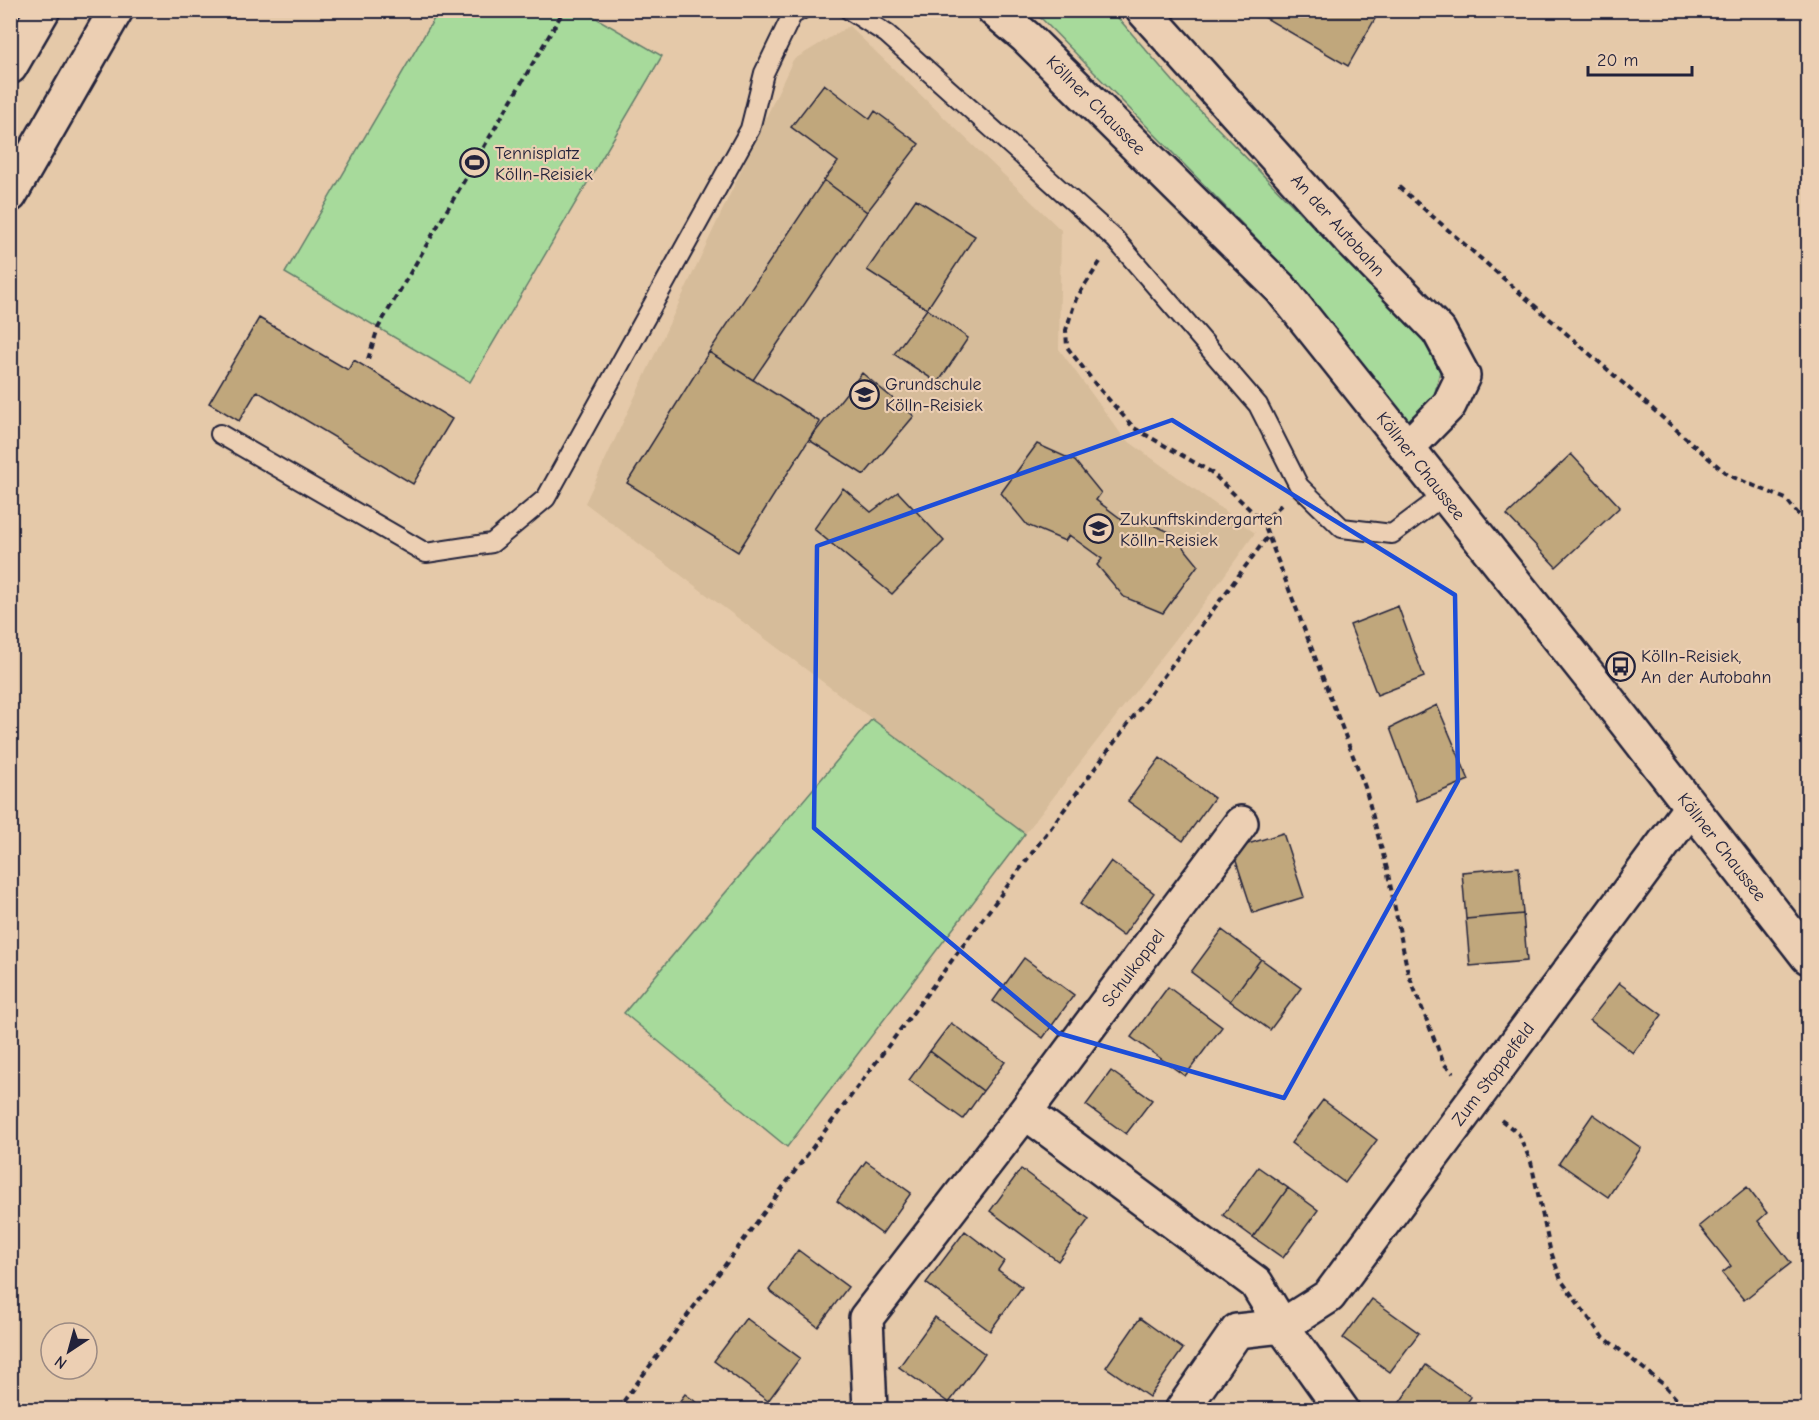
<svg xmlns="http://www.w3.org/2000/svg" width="1819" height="1420" viewBox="0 0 1819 1420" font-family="'Comic Neue',sans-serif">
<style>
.built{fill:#d6bc9a}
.green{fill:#a7da9b;stroke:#647e6b;stroke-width:1.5}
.building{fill:#c0a77c;stroke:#22223b;stroke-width:1.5}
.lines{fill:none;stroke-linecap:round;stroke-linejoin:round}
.service-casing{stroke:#22223b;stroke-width:22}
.minor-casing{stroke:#22223b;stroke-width:38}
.tertiary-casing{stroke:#22223b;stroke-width:38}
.motorway-casing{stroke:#22223b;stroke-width:38}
.path{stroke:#22223b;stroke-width:4;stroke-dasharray:6 4.5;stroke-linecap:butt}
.service{stroke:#eccfb3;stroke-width:18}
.minor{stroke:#eccfb3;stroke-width:33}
.tertiary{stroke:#eccfb3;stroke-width:33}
.motorway{stroke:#eccfb3;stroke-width:33}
.marked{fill:none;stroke:#1d4ed8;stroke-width:4.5;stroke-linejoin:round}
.labels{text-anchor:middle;stroke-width:4.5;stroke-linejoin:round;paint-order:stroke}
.street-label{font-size:18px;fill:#22223b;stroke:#eccfb3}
.poi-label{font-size:18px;fill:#22223b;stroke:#eccfb3;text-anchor:start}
</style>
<rect width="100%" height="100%" fill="#e5c9a9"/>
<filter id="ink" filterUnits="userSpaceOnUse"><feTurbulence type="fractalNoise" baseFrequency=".0167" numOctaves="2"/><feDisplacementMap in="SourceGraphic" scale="12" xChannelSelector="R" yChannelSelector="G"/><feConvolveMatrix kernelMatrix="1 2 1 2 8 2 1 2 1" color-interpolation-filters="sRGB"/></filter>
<g filter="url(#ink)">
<path class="built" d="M849,26L1061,230L1059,349L1124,438L1255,533L1216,587L1025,834L585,503L793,60Z"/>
<path class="green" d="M439,10L584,11L662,56L470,382L285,273Z
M1031,11H1112L1186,96L1421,337L1440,371L1433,401L1411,425L1294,277L1043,20Z
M872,719L1025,834L787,1147L624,1013Z"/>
<path class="building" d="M1252,10H1380L1348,66Z
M824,84L870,119L875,111L919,144L867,212L824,180L838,162L791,127Z
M824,180L867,212L753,380L709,352Z
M916,199L975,236L927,309L867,270Z
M927,309L968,338L938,383L894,354Z
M259,318L348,370L354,360L452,419L413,484L257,391L239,421L209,403Z
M709,352L820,422L738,552L627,483Z
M862,373L914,416L864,475L809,440Z
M1037,444L1075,461L1101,493L1096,500L1128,524L1134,517L1172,533L1198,565L1163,613L1124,597L1097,565L1102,559L1069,535L1065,541L1027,525L1001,493Z
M1571,454L1620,507L1556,567L1507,515Z
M843,488L871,512L898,492L944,541L892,594L814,529Z
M1398,606L1424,677L1377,695L1350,625Z
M1437,705L1469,780L1417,801L1390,728Z
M1160,758L1214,798L1183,841L1128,801Z
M1283,833L1304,897L1253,913L1232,849Z
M1111,861L1154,893L1123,936L1080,904Z
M1519,867L1523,914L1466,919L1462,872Z
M1523,914L1527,961L1470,966L1466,919Z
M1222,930L1261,959L1230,1001L1191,972Z
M1024,958L1074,995L1043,1038L993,1001Z
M1261,959L1301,988L1270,1030L1230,1001Z
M1619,983L1662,1015L1633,1053L1590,1020Z
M1168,987L1222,1027L1185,1076L1131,1037Z
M951,1023L1005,1062L983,1091L930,1051Z
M930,1051L983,1091L963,1119L909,1080Z
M1111,1071L1152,1100L1126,1134L1086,1105Z
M1323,1100L1377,1140L1345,1183L1291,1143Z
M1593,1114L1641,1148L1608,1197L1559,1163Z
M866,1161L911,1193L882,1234L837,1201Z
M1258,1167L1288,1188L1253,1237L1223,1215Z
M1021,1169L1089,1219L1058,1261L990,1211Z
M1747,1187L1767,1213L1758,1221L1791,1263L1744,1300L1722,1273L1731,1266L1699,1226Z
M1288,1188L1318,1210L1283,1258L1253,1237Z
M965,1231L1004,1261L998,1270L1022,1287L990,1331L926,1283Z
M798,1250L848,1287L818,1327L769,1290Z
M1372,1299L1419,1333L1390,1372L1343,1338Z
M935,1317L985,1354L949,1403L899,1367Z
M746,1318L800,1358L768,1401L714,1361Z
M1140,1318L1183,1349L1149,1397L1106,1367Z
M1426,1365L1471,1397L1462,1410L1395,1409Z
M685,1394L707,1410H673Z"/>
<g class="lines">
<defs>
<path id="service" d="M849,10L887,34L1115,239L1258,405L1299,486L1342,528L1392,534L1444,495
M220,434L426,553L492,543L546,498L750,129L764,73L792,15L801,10"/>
<path id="minor" d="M1143,10L1351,241L1439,331L1463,376L1449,405L1407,448
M1025,1112L1256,1283L1282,1326L1342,1410
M870,1410L866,1318L1025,1112L1241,823
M1182,1410L1237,1331L1282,1326L1329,1296L1691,807"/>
<path id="tertiary" d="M994,10L1026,37L1281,289L1599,688L1808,957"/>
<path id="motorway" d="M10,67L43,10
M10,195L116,10"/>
</defs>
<use href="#service" class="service-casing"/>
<use href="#minor" class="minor-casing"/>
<use href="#tertiary" class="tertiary-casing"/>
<use href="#motorway" class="motorway-casing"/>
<path class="path" d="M1399,187L1728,475L1786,499L1808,526
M1100,262L1076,299L1066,330L1067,347L1097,386L1134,428L1211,472L1263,522
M368,359L378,328L564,10
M1281,505L1263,522L1365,787L1387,869L1408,973L1444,1064L1453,1073
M1501,1120L1518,1133L1531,1162L1550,1249L1561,1280L1601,1335L1663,1384L1686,1410
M617,1410L1268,536"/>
<use href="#service" class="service"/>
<use href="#minor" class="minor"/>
<use href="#tertiary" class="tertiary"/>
<use href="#motorway" class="motorway"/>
</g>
</g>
<path class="marked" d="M1172,420L1455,595L1458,781L1284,1098L1058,1033L814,828L817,546Z"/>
<defs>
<symbol id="stadium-ring" viewBox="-11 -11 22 22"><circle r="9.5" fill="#eccfb3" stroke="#22223b" stroke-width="1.5"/><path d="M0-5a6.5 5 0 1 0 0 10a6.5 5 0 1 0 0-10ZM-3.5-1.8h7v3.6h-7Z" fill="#22223b"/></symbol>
<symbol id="school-ring" viewBox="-11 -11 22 22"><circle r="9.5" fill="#eccfb3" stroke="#22223b" stroke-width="1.5"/><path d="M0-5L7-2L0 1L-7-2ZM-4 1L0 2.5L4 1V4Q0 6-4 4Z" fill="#22223b"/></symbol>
<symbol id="bus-ring" viewBox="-11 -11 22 22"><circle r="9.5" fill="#eccfb3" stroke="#22223b" stroke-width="1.5"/><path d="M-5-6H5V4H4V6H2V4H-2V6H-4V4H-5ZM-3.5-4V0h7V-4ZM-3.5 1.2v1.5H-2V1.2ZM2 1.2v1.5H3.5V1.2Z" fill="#22223b"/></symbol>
</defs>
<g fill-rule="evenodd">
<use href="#stadium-ring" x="458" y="146" width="33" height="33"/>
<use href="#school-ring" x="848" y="378" width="33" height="33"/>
<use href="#school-ring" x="1082" y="512" width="33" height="33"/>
<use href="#bus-ring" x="1604" y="650" width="33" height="33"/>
</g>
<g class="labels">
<g class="street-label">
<text transform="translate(1096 105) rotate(45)" y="6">Köllner Chaussee</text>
<text transform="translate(1338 225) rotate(48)" y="6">An der Autobahn</text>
<text transform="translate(1421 466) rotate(52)" y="6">Köllner Chaussee</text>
<text transform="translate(1722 847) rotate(52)" y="6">Köllner Chaussee</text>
<text transform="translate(1133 968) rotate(-53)" y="6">Schulkoppel</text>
<text transform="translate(1493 1074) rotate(-53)" y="6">Zum Stoppelfeld</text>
</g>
<g class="poi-label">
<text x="495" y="159">Tennisplatz<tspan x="495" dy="21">Kölln-Reisiek</tspan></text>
<text x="885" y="390">Grundschule<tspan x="885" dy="21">Kölln-Reisiek</tspan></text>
<text x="1120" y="525">Zukunftskindergarten<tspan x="1120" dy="21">Kölln-Reisiek</tspan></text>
<text x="1641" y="662">Kölln-Reisiek,<tspan x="1641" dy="21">An der Autobahn</tspan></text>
</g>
</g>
<rect width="1819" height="1420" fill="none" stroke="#eccfb3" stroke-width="36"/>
<rect x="18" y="18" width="1783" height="1384" fill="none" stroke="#22223b" stroke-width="2" filter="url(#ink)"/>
<g transform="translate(69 1351) rotate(216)"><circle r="28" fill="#eccfb3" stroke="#9b8a83" stroke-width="1.5"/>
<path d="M0-4.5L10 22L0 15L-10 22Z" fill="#22223b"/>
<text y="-9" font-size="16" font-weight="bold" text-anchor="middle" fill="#22223b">N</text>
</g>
<path d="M1588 66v9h104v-9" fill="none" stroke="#22223b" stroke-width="3"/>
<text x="1597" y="66" font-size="18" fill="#22223b" stroke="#eccfb3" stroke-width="4.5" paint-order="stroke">20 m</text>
</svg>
